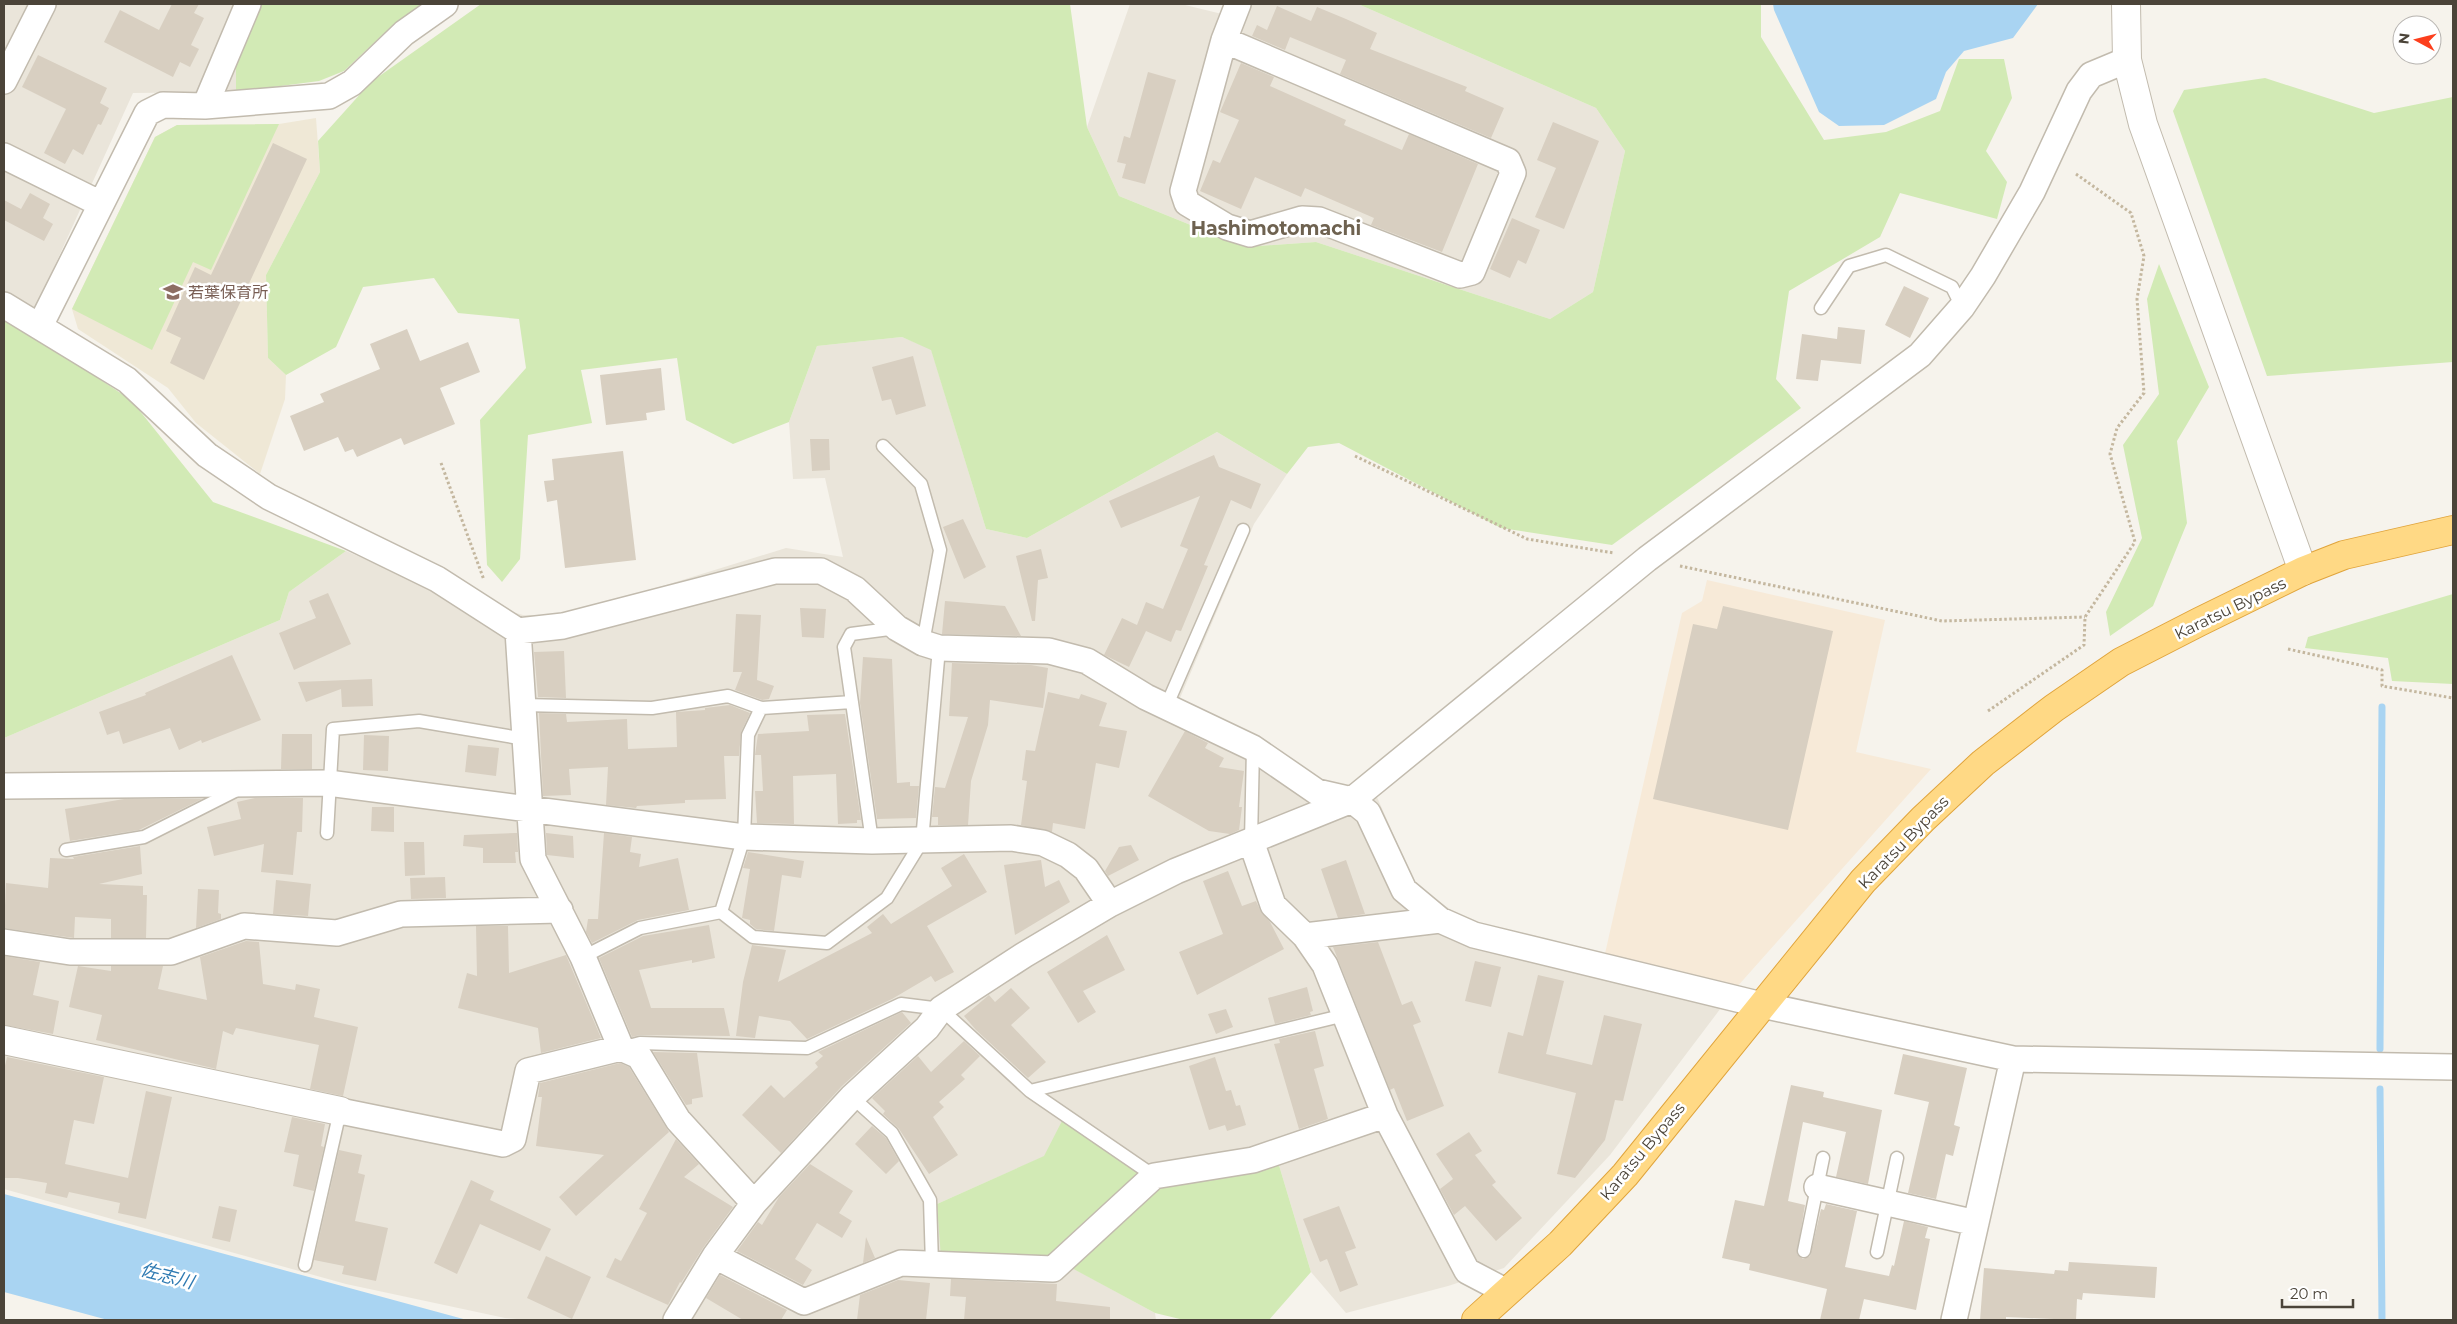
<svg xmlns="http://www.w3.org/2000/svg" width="2457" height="1324" viewBox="0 0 2457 1324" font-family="Montserrat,'Noto Sans JP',sans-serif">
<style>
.residential{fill:#eae5da}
.commercial{fill:#f7ead8}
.education{fill:#efe8d6}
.green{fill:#d2eab5}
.water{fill:#a9d4f2}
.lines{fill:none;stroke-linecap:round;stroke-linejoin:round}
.stream{stroke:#a9d4f2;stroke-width:7}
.building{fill:#d8cfc1}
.service-casing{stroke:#c2bbae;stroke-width:15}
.minor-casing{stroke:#c2bbae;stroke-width:28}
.tertiary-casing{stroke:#c2bbae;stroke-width:30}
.trunk-casing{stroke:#e0a43c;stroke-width:30}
.path{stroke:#c4b79f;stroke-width:3;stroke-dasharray:2.5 2.5;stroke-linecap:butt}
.service{stroke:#fff;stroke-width:12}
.minor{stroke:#fff;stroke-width:25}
.tertiary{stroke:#fff;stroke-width:28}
.trunk{stroke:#ffd985;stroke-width:28}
.labels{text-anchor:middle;stroke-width:5;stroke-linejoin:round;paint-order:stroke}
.education-label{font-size:16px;fill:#785e54;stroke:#fff;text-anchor:start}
.street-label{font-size:16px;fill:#4b4439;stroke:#fff}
.water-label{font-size:18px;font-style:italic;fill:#2e7ab2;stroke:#fff}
.quarter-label{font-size:19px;font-weight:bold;fill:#6e6250;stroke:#fff}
</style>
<rect width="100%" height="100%" fill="#f6f3ec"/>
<path class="residential" d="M4,4H259L236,92L133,93L26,329L4,316Z
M1130,4H1181L1222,14L1233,4H1358L1596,108L1625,151L1593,292L1550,319L1316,242L1245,247L1119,196L1087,127Z
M902,337L931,349L986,529L1027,538L1217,432L1287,474L1254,524L1177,705L1264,740L1324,782L1376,795L1416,885L1478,929L1736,988L1610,1155L1504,1268L1448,1286L1346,1313L1311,1272L1278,1162L1156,1183L1045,1156L937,1204L1056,1259L1155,1313L1156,1320H529L505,1318L346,1284L4,1189V738L280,620L289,592L346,551L440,591L523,615H569L786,548L843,557L825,478L793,479L789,422L817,346Z"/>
<path class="commercial" d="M1707,580L1885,620L1856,752L1931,769L1736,988L1604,958L1682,613L1702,601Z"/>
<path class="education" d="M316,118L320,172L266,275L268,358L286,375L285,399L260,474L196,423L168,388L78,329L72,309L155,137L177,125L279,124Z"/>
<path class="green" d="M259,4H423L392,26L344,71L319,81L236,92V61Z
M481,4H1070L1087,127L1119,196L1245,247L1316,242L1550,319L1593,292L1625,151L1596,108L1358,4H1761V37L1824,140L1886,132L1940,111L1959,59H2004L2012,98L1986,151L2007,182L1997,219L1900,193L1880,237L1789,291L1776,379L1801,408L1612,545L1501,528L1339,443L1308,447L1287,474L1217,432L1027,538L986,529L931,350L902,337L817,346L789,422L733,444L686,420L677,358L581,370L592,423L528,435L520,559L502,582L487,565L480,420L526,368L519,319L458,313L434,278L363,287L336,347L286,375L268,358L266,275L320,172L318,141L371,82Z
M2265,78L2374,113L2453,97V362L2267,376L2173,111L2184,90Z
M279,124L211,270L193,262L152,350L72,309L155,137L177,125Z
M2159,264L2209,387L2177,441L2187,523L2153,606L2110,636L2106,612L2142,538L2123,445L2159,394L2147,299Z
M4,316L131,400L213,502L346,551L289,592L280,620L4,738Z
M2453,594V684L2392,681L2388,658L2305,648L2308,637Z
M1062,1121L1156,1183L1278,1162L1311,1272L1269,1320H1184L1155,1313L1055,1259L941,1258L937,1204L1044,1156Z"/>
<path class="water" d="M1773,4H2038L2013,38L1964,51L1946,72L1936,99L1884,125L1839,126L1819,112L1774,10Z
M4,1194L467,1320H108L4,1292Z"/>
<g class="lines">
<path class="stream" d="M2380,1049L2382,707
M2380,1089L2382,1320"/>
</g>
<path class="building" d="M172,4H199L194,13L204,18L191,45L199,49L190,67L180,62L173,77L104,42L120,10L159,30Z
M1277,6L1311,21L1317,7L1346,19L1377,33L1370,49L1467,87L1465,91L1504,108L1491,138L1340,74L1346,60L1290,37L1285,50L1252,36L1257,25L1267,30Z
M38,55L107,88L100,103L109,108L101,125L98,124L83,155L73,149L65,164L44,153L66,109L22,87Z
M1241,63L1274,77L1270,86L1346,120L1344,125L1402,150L1409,134L1478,164L1442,252L1371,225L1374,218L1305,188L1301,197L1255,177L1241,209L1200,191L1213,160L1220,163L1239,120L1220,112Z
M1148,72L1176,80L1145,184L1122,178L1126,164L1117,162L1124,136L1130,138Z
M1553,122L1599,141L1564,229L1535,217L1556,168L1537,160Z
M273,143L307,159L204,380L170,363L181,338L166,331L195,267L211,275Z
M30,193L50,204L43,218L53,224L44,241L4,220V200L21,209Z
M1512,218L1540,230L1526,264L1518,260L1510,278L1490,269Z
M1904,286L1929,298L1910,338L1885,325Z
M1838,327L1865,330L1861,364L1821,360L1818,381L1796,379L1802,334L1837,339Z
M407,329L420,361L468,342L480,372L440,388L455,424L404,445L401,438L357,457L353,449L345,452L338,437L304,451L290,416L324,402L320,394L380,369L370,344Z
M913,356L926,406L896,415L891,399L882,401L872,367Z
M661,368L665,410L646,413L647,420L606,425L600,375Z
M810,439H829L830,470L812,471Z
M623,451L636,560L565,568L557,500L547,502L544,481L554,480L552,459Z
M1214,455L1219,467L1261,484L1251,509L1231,500L1204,565L1208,566L1181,631L1176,630L1171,642L1146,631L1129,667L1104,655L1122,618L1137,625L1146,602L1163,609L1188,549L1180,546L1200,496L1121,528L1109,501Z
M963,519L986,567L964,579L943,527Z
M1041,549L1048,578L1038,580L1035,621H1032L1016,556Z
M328,593L351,644L294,670L279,633L316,618L309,601Z
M945,601L1005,606L1021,636L942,634Z
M1723,606L1833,631L1788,830L1653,799L1693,624L1717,629Z
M800,608L826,609L824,638L802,637Z
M736,614L761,615L757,680L774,686L769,699L762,700L735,690L742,672H733Z
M564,651L566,698L538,697L534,652Z
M232,655L261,720L202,743L201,740L179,750L170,728L123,744L119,731L107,735L99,712L146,695L145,693Z
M863,657L892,659L897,783L910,782V786H919L916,818L877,819L860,703Z
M952,663L1031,665L1048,668L1043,708L990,700L988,725L971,781L968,825H938V817H932L935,787L945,788L968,717L949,716Z
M372,679L373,706L342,707L341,689L306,702L298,682Z
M1048,692L1079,699L1081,694L1107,703L1099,726L1127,731L1119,768L1096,763L1085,829L1053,823L1052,832L1021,825L1027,781L1022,780L1026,750L1035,751Z
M730,705L750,713L741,732L739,756H724L726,799L685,800V803L637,806L636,808L606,805L608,767L569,769L571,795L543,796L539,713L566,714L567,722L627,719L628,749L677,747L676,712L705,710V708Z
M845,714L861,820H857V823L838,824L836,774L793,776L794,824L757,823L755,791H763L761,755H755L758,734L809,731L807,715Z
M1185,731L1208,743L1205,748L1224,758L1219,767L1244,771L1239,807H1242L1239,830L1230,834L1209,831L1148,796Z
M282,734H312V769H281Z
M364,735L389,736L388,771L363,770Z
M468,745L499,748L496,776L465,772Z
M255,798H303L302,832H297L293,875L261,872L264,844L214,856L207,827L241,819L237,802Z
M124,799H202L139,830L70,841L65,809Z
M372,807H394V832L371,831Z
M515,833H517L518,852H515L516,863H483V848L463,846L464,835Z
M546,833L573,836L574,858L547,855Z
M604,833L632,837L630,852L641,854L639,867L678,858L689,910L638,920L592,943L586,932L588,919H598Z
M404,842H424L425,875L405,876Z
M1131,845L1139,860L1108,876L1105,871L1119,847Z
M140,846L142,874L99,884L143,886V895H147L146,938H111V919L75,917L74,938L4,928L6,883L48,888L50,858L74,859L73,857Z
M748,852L804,861L801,878L782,875L774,931L756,929L750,924V920L742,918L750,869L743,868Z
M964,854L987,892L927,926L954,972L935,982L931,976L892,999L807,1039L790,1021L759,1016L755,1038L736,1036L743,982L752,945L786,950L778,982L872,933L867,927L883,914L891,924L952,886L941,868Z
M1041,860L1045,887L1059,880L1070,902L1015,935L1004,865Z
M1346,860L1365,914L1338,918L1321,869Z
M1228,871L1242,906L1256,901L1260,910L1270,922L1284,949L1197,995L1179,952L1223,934L1203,881Z
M445,877L446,898L411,899L410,878Z
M276,880L311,884L308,916L273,914Z
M198,889L219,890L218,913L221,914V919L196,928Z
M709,925L715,958L692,963V960L639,970L651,1008H724L730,1036L640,1035L632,1037L599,958L643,936Z
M476,926H508L509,973L566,955L601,1038L541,1053L538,1028L458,1008L467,973L477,976Z
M1107,935L1125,970L1083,991L1096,1012L1078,1023L1047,972Z
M246,941L259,942L263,984L295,990L296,984L320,989L314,1017L358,1027L343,1096L310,1089L319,1045L236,1028L233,1035L223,1031L216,1069L96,1040L102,1015L69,1007L78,966L111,971V966H163L158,989L207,1000L200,957Z
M1378,942L1402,1005L1412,1001L1421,1022L1413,1025L1444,1106L1407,1121L1394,1088L1390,1090L1333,947Z
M4,956L40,962L33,995L59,1001L53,1034L4,1025Z
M1475,961L1501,967L1491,1007L1465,1001Z
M1538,975L1564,981L1546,1054L1592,1065L1604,1015L1642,1024L1623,1101L1615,1100L1605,1140L1575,1178L1557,1174L1576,1093L1498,1073L1508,1032L1523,1036Z
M1307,987L1313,1011L1310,1012L1311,1015L1275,1024L1268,998Z
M1011,988L1030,1008L1011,1025L1046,1062L1028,1078L976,1030L964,1016L989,995L995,1002Z
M1226,1009L1233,1027L1216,1034L1208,1014Z
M902,1012L911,1023L842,1086L781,1153L742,1115L771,1085L784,1098L818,1067L815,1063L823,1056L818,1052Z
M1315,1031L1324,1066L1314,1069L1328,1119L1299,1129L1274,1044L1280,1043L1279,1039Z
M964,1041L980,1056L961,1075L965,1079L939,1102L944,1107L933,1117L958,1155L929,1174L899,1129L883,1114L885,1111L872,1098L918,1056L931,1072Z
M653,1052L697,1053L703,1097L692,1099V1104L686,1105Z
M1903,1054L1967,1068L1954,1125L1960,1127L1953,1156L1946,1154L1936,1199L1908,1193L1929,1102L1894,1094Z
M7,1057L104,1077L94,1124L74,1120L65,1164L128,1178L146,1091L172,1097L146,1219L118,1213L120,1203L69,1192L67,1198L45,1193L47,1183L18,1178H4V1070Z
M1215,1057L1226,1091L1231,1090L1236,1106L1240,1105L1246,1125L1227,1131L1225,1125L1209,1130L1189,1066Z
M620,1063L629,1067L669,1132L576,1216L559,1197L604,1155L536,1146L542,1097H538L540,1083Z
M1791,1085L1824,1092L1823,1097L1882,1110L1868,1184L1836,1177L1846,1132L1803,1122L1788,1201L1805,1205L1797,1254L1803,1259L1810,1256L1821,1209L1824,1210L1826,1204L1857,1211L1845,1267L1889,1276L1892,1265L1894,1266L1904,1221L1928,1227L1925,1238L1930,1239L1916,1310L1864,1299L1859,1320H1820L1827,1289L1749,1270L1750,1264L1722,1258L1735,1200L1764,1206Z
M292,1117L325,1124L321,1146L324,1147L314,1191L293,1186L299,1155L284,1152Z
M872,1126L886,1138L899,1161L886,1174L855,1144Z
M1469,1132L1482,1151L1475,1155L1496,1182L1492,1185L1522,1218L1496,1241L1465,1206L1454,1215L1440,1189L1453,1179L1436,1154Z
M676,1139L699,1164L684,1177L733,1207L703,1248L681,1283L680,1282L668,1305L606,1277L615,1258L621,1261L647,1213L639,1209Z
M339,1150L362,1155L358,1173L365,1175L355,1221L388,1228L376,1281L342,1274L344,1266L314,1260Z
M810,1164L853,1191L839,1213L852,1221L842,1238L817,1223L795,1259L812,1270L803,1285L737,1251L758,1222L762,1225L779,1197Z
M471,1180L494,1191L490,1200L551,1229L540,1251L480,1224L457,1274L434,1263Z
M219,1206L237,1210L230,1242L212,1238Z
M1339,1206L1356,1248L1345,1252L1358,1285L1340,1292L1327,1259L1320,1262L1303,1219Z
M866,1237L875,1258L863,1263Z
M546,1256L591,1277L572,1319L527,1298Z
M2069,1262L2157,1267L2155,1298L2083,1293L2082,1300L2077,1299L2076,1320L2006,1317V1320H1980L1984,1268L2054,1274L2055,1270L2068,1271Z
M720,1275L787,1310L781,1320H743L706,1298Z
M951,1279L1057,1284L1056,1301L1110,1307V1320H964L966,1297L950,1296Z
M898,1280L930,1283L926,1320H857L860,1295Z"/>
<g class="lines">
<defs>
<path id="service" d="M1821,308L1849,266L1886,255L1952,287L1962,307
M883,446L921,484L940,550L923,643
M523,705L652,708L728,696L761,708L852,702
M1166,707L1243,530
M327,833L333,729L419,721L525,739
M872,841L844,647L851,634L897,628
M1251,841L1253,748
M66,850L144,837L239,789
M721,912L744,837L748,735L761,708
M583,957L640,928L721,912L753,937L827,943L887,898L922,841L939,648
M625,1047L640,1043L807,1048L901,1004L941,1009L1030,1091L1154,1176
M1030,1091L1345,1015
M852,1097L892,1133L930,1200L932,1264
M1804,1251L1823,1158
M1877,1252L1897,1158
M305,1265L340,1111"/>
<path id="minor" d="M1224,40L1508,161L1513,173L1472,272L1460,275L1319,220L1302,219L1250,234L1227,227L1187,203L1183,191L1224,40L1238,4
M4,81L43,4
M205,106L248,4
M4,156L101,204
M4,305L127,380L207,455L269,497L437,579L518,631L563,626L775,571H821L855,589L897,628L923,643L939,648L1049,651L1087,661L1146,697L1253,748L1317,792L1352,800L1368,813L1404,890L1440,920L1474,935L1762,1005L2013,1059L2453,1067
M40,326L147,113L163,105L205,106L329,96L352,83L404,33L445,4
M518,631L533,859L583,957L621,1048
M4,786L328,783L744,837L872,841L1011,838L1043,843L1068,855L1086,869L1110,904
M1251,841L1273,905L1305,936L1325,965L1385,1115L1467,1271L1507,1292
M1305,936L1440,920
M4,942L70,952H171L244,926L337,933L401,914L560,910
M340,1111L503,1144L513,1139L528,1071L621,1048L639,1056L678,1120L754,1203
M1817,1187L1976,1223
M715,1256L804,1302L901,1263L1053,1269L1154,1176L1253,1160L1385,1115
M676,1320L715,1256L754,1203L852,1097L927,1028L941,1009L1024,955L1110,904L1176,871L1352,800L1647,559L1920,355L1962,307L1983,276L2032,192L2079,91L2091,75L2127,60
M1954,1320L2013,1059"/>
<path id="tertiary" d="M2126,4L2127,60L2143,124L2303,571
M4,1040L340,1111"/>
<path id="trunk" d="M1476,1320L1560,1244L1625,1175L1863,881L1923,819L1983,763L2054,708L2121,662L2199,622L2303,571L2344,555L2453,530"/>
</defs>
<use href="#service" class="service-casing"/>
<use href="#minor" class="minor-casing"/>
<use href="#tertiary" class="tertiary-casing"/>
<use href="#trunk" class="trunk-casing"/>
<path class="path" d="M1355,456L1527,539L1614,553
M441,463L484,580
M1680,566L1942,621L2085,617
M2288,649L2382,670V686L2453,698
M1988,711L2084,645L2085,617L2135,542L2110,454L2117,428L2144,393L2137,299L2144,256L2131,213L2076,174"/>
<use href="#service" class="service"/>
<use href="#minor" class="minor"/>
<use href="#tertiary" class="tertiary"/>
<use href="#trunk" class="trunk"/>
</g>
<defs>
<symbol id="school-bare" viewBox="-9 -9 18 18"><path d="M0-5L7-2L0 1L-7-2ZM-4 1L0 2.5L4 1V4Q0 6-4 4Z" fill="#8d6e63" stroke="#fff" stroke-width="2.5" paint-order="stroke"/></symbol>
</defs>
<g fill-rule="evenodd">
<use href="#school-bare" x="159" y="278" width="28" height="28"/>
</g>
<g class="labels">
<g class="education-label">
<text x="188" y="298">若葉保育所</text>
</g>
<g class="street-label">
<text transform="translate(2230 608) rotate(-26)" y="6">Karatsu Bypass</text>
<text transform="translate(1903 842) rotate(-46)" y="6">Karatsu Bypass</text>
<text transform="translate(1642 1151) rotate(-50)" y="6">Karatsu Bypass</text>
</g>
<g class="water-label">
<text transform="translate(167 1276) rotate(15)" y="6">佐志川</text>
</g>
<g class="quarter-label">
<text x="1276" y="235">Hashimotomachi</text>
</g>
</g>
<rect width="2457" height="1324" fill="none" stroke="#4b4439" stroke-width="10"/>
<g transform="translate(2417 40) rotate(277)"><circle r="24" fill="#ffffff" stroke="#b7b4b0"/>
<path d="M0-4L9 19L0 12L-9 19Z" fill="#fc3f1d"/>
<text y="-8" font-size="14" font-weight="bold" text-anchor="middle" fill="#4b4439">N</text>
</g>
<path d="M2282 1299v8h71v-8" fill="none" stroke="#4b4439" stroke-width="2.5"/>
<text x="2290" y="1299" font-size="15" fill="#4b4439" stroke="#ffffff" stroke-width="4" paint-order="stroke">20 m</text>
</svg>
